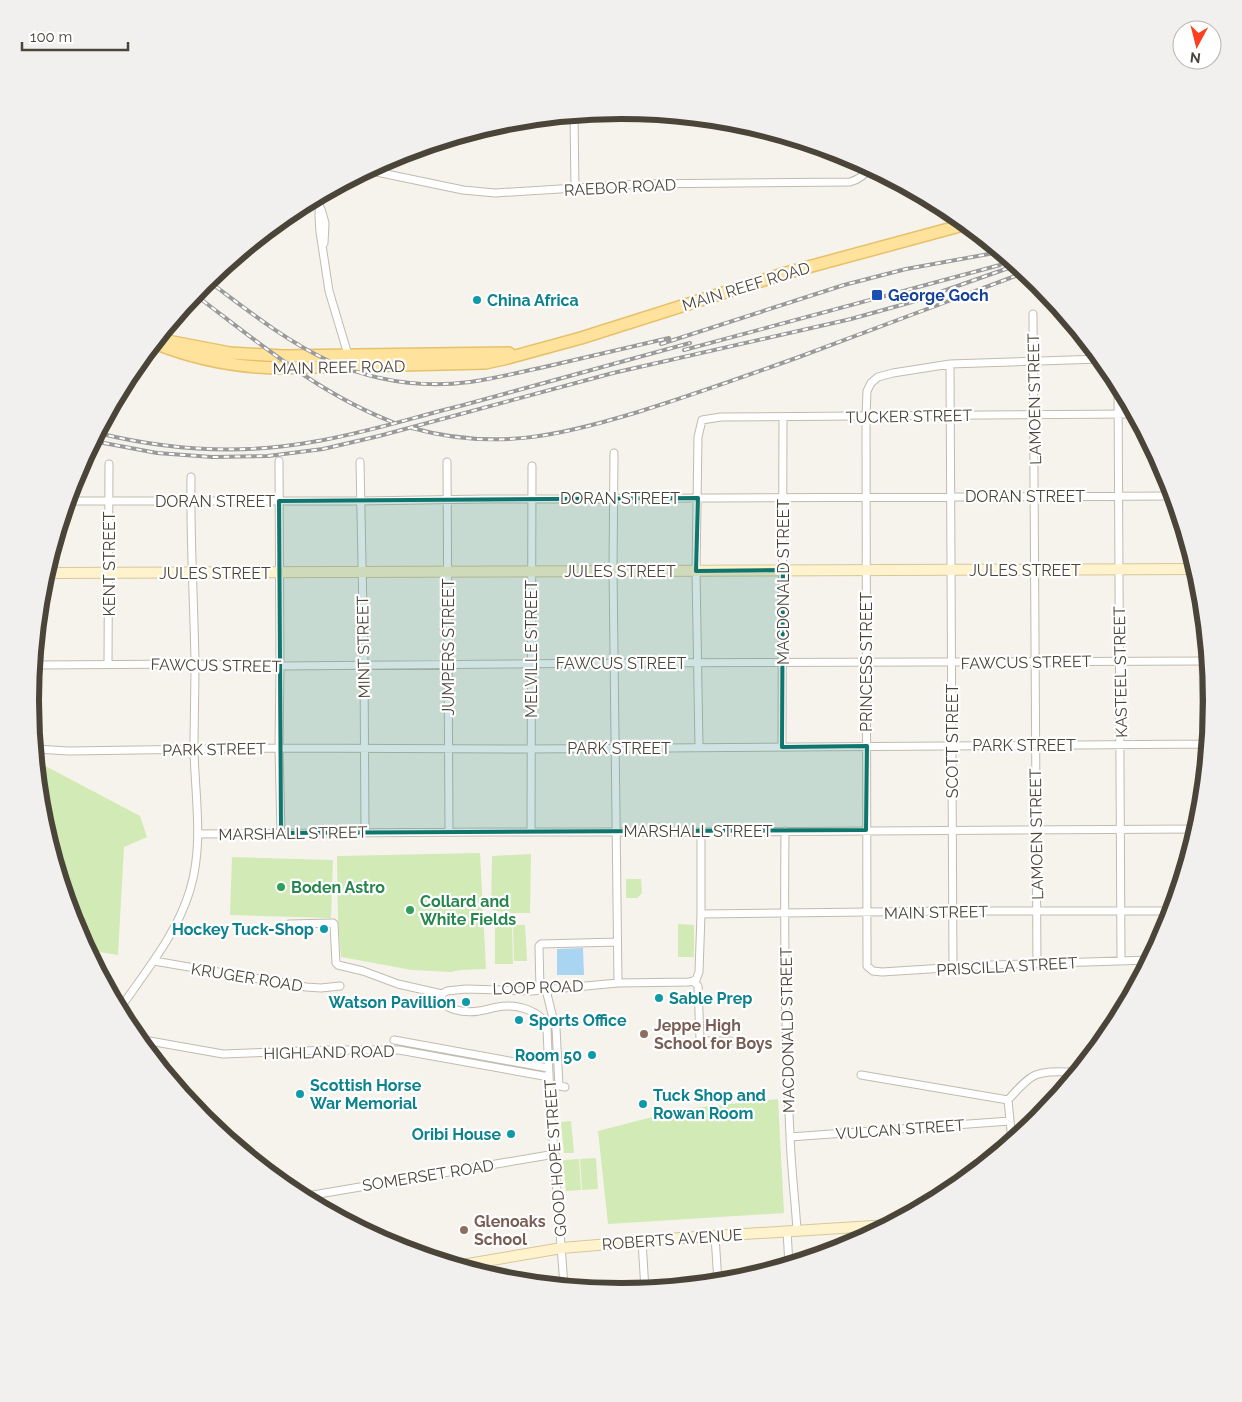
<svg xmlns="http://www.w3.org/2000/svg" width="1242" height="1402" viewBox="0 0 1242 1402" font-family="Raleway,sans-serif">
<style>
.green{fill:#d2eab5}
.water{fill:#a9d4f2}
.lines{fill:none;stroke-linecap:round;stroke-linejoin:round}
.street-casing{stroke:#c2bbae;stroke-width:9}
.secondary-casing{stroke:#d6c79b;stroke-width:12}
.primary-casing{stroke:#e6c16a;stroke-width:14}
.street{stroke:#fff;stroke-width:7}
.secondary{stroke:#fff3cd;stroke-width:10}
.primary{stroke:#ffe39c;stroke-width:11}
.rail-casing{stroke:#9a9a9a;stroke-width:4}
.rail{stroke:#fff;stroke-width:2;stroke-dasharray:5.5;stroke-linecap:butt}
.marked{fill:#0f766e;fill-opacity:0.2;stroke:#0f766e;stroke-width:4;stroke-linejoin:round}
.transit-dot{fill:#1a4fb4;stroke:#fff;stroke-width:2}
.culture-dot{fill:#0f9aa8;stroke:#fff;stroke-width:2}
.leisure-dot{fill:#2e9e5b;stroke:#fff;stroke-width:2}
.education-dot{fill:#8d6e63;stroke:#fff;stroke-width:2}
.labels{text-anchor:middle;stroke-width:4.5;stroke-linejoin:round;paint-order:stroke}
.street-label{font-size:16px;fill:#4b4439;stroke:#fff}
.transit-label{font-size:16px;font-weight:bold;fill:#164399;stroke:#fff;text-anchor:start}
.culture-label{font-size:16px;font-weight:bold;fill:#0d838f;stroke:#fff;text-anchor:start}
.leisure-label{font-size:16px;font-weight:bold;fill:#27864d;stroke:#fff;text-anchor:start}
.education-label{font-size:16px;font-weight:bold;fill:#785e54;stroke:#fff;text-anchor:start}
.rim{fill:none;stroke:#4b4439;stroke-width:6}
</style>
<rect width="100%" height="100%" fill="#f6f3ec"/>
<path class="green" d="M36,761L140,816L147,837L124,847L118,955L87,950L75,927L41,816Z
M480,853L486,969L461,970L451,972L412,970L341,957L338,921L337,856Z
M531,854L530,913H512L491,910L492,856Z
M232,857L333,860L331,918L230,915Z
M626,879H641L642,893L637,898H626Z
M678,924L694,925V957H678Z
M495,925H512L513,964H495Z
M513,925H525L527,961H514Z
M778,1099L784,1213L608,1224L598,1131L683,1109Z
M571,1121L574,1153H564L561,1122Z
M596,1158L598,1189L582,1190L580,1159Z
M579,1159L581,1190L566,1191L563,1160Z"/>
<path class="water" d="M583,948L584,975H557V949Z"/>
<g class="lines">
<defs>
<path id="street" d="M574,115L575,189
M367,170L463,190L495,193L640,184L850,182C860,179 864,175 870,167
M320,195L319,216L320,232L329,291L349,358
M321,209L325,223L324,243
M1033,314L1037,964
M1101,359L950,364L893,373L878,377L871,383L867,391L866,417L867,966L873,971L882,972L992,965L1150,960
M950,364L953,968
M1118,384L1121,960
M614,453L613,570L618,983
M279,461L280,666L279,748L281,833
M360,462L364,664L365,833
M447,462L449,832
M67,501H361L485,499L1174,496
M1203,611L1204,785
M108,664L109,464
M34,665L195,664L280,666L614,663L1208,661
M699,747L696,571L698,437L702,420L721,417L1135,414
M782,747L783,417
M35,749L69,751L279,748L531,749L1203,744
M785,831C784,932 785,1034 790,1135C791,1167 795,1198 797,1230
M531,832L532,466
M198,834L488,832H701L1197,829
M701,914L953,911H1172
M289,924L333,923L334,924L336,963L338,965L363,971L398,984L442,994
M154,961L306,987L321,988L340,986
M693,981L698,986L700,1039L704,1041H730
M540,990L539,946L541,944L617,942
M546,990L554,1022
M119,1010C145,972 177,934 190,890C204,844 195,797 194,750C194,721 195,692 195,663C194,601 190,539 191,477
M556,1028L559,1086L565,1087
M138,1039L223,1054L331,1050H399L549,1077
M394,1040L548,1068
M861,1075L1008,1100C1036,1068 1037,1072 1078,1072
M1008,1100L1012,1141
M790,1137L1010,1121
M301,1197L555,1154
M787,1231L789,1265
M715,1236L718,1282
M642,1241L645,1290
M564,1286L550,1097L547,1029L545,1021C535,1011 520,1005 506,1006C496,1006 488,1010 479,1011C467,1013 439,1011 442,994L447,991L466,989L532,991L618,983L689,982L696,980L699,972L701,914V832"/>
<path id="secondary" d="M45,573L1196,569
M456,1266L562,1248L681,1238L889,1225"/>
<path id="primary" d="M157,339L230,353L283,356L509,353
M154,343C194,359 233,367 276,368L485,363L504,359L581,338L786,273L967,224"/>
</defs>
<use href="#street" class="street-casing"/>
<use href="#secondary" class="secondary-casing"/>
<use href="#primary" class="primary-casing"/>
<use href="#street" class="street"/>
<use href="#secondary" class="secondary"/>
<use href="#primary" class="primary"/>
<defs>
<path id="rail" d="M207,280C246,309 284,340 329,361C373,381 422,388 470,382C493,379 516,373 540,368C583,358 626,348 669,338
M194,294C258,342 320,395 395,423
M661,344L844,285L906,269L1000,252
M684,350L1000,265
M412,428C495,451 559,436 638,412C693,395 746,376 799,357C875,328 950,301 1026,272
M98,433C167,450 241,455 312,442C362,434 411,418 460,406C537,385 613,364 690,343
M93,441L157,453L212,457L268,456L323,449L379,436L613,373L851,319L912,302L1017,265"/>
</defs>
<use href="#rail" class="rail-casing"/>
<use href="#rail" class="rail"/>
</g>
<path class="marked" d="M698,498L696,571L783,570L782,747L867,746L866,830L281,833L279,501Z"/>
<rect class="transit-dot" x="871" y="289" width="12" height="12" rx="2.5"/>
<g class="culture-dot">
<circle cx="477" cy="300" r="5"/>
<circle cx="324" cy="929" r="5"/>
<circle cx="659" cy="998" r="5"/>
<circle cx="466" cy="1002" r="5"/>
<circle cx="519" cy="1020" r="5"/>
<circle cx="592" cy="1055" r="5"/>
<circle cx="300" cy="1094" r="5"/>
<circle cx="643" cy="1104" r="5"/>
<circle cx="511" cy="1134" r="5"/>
</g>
<g class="leisure-dot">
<circle cx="281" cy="887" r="5"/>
<circle cx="410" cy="910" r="5"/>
</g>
<g class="education-dot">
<circle cx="644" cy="1034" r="5"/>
<circle cx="464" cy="1230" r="5"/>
</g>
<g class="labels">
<g class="street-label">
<text transform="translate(620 187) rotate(-3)" y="6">RAEBOR ROAD</text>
<text transform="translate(746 286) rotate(-17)" y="6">MAIN REEF ROAD</text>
<text transform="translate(339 367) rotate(-1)" y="6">MAIN REEF ROAD</text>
<text transform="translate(1034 399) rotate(-91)" y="6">LAMOEN STREET</text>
<text transform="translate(909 416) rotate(-1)" y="6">TUCKER STREET</text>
<text x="1025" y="502">DORAN STREET</text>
<text x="620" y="504">DORAN STREET</text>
<text x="215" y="507">DORAN STREET</text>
<text transform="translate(109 564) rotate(-90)" y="6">KENT STREET</text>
<text x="1025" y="576">JULES STREET</text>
<text x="620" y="577">JULES STREET</text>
<text x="215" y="579">JULES STREET</text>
<text transform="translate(783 582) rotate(-90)" y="6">MACDONALD STREET</text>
<text transform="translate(363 647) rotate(-91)" y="6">MINT STREET</text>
<text transform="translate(448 647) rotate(-90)" y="6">JUMPERS STREET</text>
<text transform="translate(531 649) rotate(-90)" y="6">MELVILLE STREET</text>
<text transform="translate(866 662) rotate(-90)" y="6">PRINCESS STREET</text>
<text transform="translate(1026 662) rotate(-1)" y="6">FAWCUS STREET</text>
<text x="621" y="669">FAWCUS STREET</text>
<text transform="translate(216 665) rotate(1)" y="6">FAWCUS STREET</text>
<text transform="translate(1120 672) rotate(-91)" y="6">KASTEEL STREET</text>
<text transform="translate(952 741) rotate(-90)" y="6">SCOTT STREET</text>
<text x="1024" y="751">PARK STREET</text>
<text x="619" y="754">PARK STREET</text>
<text transform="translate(214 749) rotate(-1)" y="6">PARK STREET</text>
<text x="698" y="837">MARSHALL STREET</text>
<text transform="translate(293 833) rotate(-1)" y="6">MARSHALL STREET</text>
<text transform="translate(1036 834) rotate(-91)" y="6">LAMOEN STREET</text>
<text transform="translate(936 912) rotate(-1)" y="6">MAIN STREET</text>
<text transform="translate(1007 966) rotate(-3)" y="6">PRISCILLA STREET</text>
<text transform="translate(247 977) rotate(9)" y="6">KRUGER ROAD</text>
<text transform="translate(538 987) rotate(-2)" y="6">LOOP ROAD</text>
<text transform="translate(787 1030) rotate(-91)" y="6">MACDONALD STREET</text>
<text transform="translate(329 1052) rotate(-1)" y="6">HIGHLAND ROAD</text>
<text transform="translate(900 1129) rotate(-4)" y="6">VULCAN STREET</text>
<text transform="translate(555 1158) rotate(-94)" y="6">GOOD HOPE STREET</text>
<text transform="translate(428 1175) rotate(-9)" y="6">SOMERSET ROAD</text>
<text transform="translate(672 1239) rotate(-4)" y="6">ROBERTS AVENUE</text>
</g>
<g class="transit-label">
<text x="888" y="301">George Goch</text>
</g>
<g class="culture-label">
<text x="487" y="306">China Africa</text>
<text x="314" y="935" text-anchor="end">Hockey Tuck-Shop</text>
<text x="669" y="1004">Sable Prep</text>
<text x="456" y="1008" text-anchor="end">Watson Pavillion</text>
<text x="529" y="1026">Sports Office</text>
<text x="582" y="1061" text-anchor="end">Room 50</text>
<text x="310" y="1091">Scottish Horse<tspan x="310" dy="18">War Memorial</tspan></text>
<text x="653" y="1101">Tuck Shop and<tspan x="653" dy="18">Rowan Room</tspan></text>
<text x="501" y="1140" text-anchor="end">Oribi House</text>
</g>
<g class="leisure-label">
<text x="291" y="893">Boden Astro</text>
<text x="420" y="907">Collard and<tspan x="420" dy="18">White Fields</tspan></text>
</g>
<g class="education-label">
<text x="654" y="1031">Jeppe High<tspan x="654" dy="18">School for Boys</tspan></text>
<text x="474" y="1227">Glenoaks<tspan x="474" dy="18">School</tspan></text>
</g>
</g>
<path d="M0 0H1242V1402H0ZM39 701a582 582 0 1 1 1164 0a582 582 0 1 1-1164 0Z" fill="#f1f0ef" fill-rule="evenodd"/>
<path class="rim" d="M39 701a582 582 0 1 1 1164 0a582 582 0 1 1-1164 0Z"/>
<g transform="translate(1197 45) rotate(187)"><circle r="24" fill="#ffffff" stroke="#b7b4b0"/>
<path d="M0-4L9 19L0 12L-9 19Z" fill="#fc3f1d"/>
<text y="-8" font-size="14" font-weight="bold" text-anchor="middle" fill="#4b4439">N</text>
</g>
<path d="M22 42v8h106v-8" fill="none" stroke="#4b4439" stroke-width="2.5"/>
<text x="30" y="42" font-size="15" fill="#4b4439" stroke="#ffffff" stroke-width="4" paint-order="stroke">100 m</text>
</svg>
